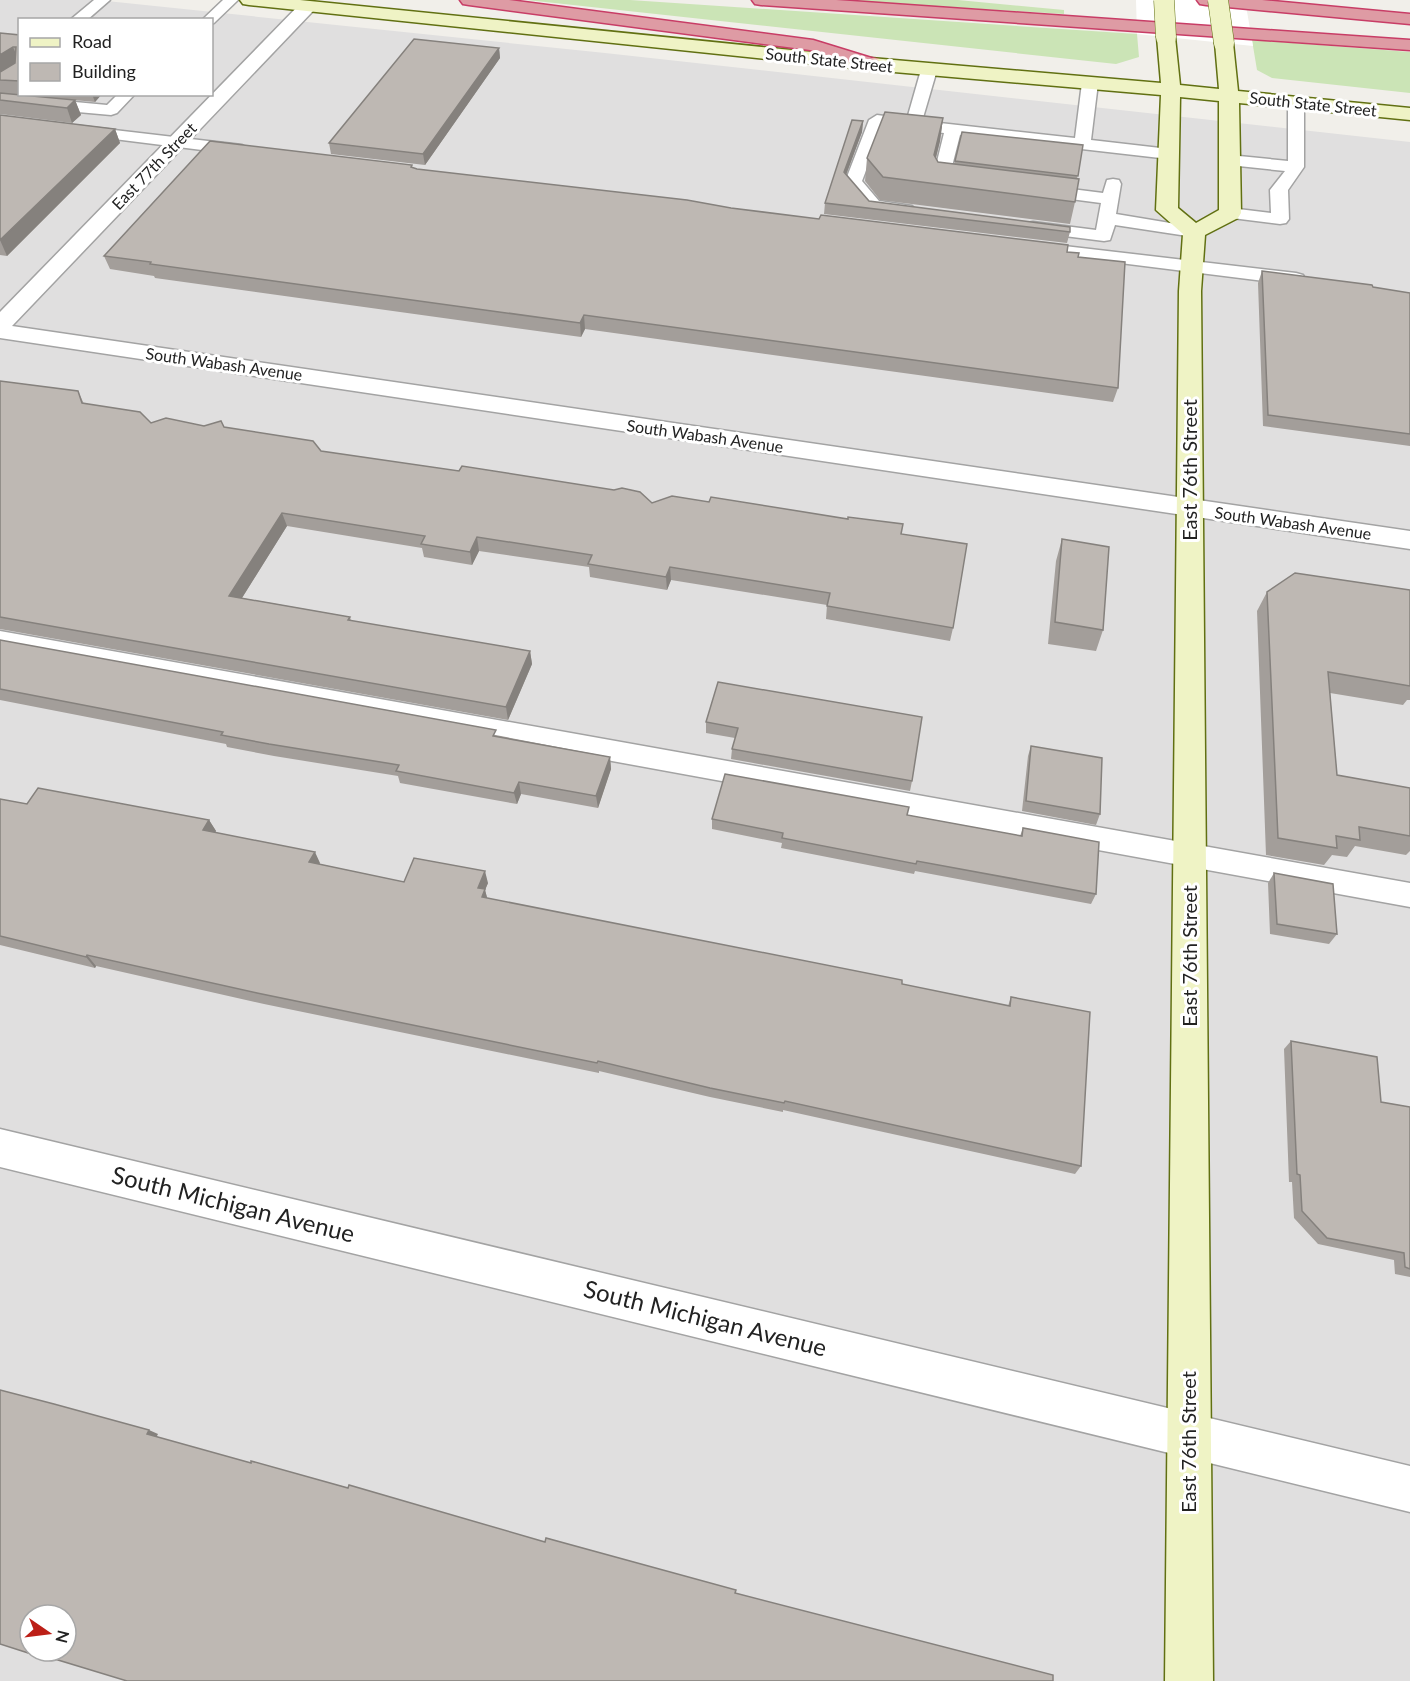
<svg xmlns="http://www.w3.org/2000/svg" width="1410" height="1681" viewBox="0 0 1410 1681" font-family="Lato,sans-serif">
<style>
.residential{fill:#e0dfdf;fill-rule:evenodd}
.grass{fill:#cbe4b6}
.pier{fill:#fff}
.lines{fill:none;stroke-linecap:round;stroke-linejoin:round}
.lane-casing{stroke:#a3a3a3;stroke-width:3}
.street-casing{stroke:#a3a3a3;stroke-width:3}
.secondary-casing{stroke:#617012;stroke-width:3}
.highway-casing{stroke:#c83d66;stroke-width:3}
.lane{fill:#fff;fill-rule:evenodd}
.street{fill:#fff;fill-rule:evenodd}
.secondary{fill:#eff3c5;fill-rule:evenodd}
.highway{fill:#de9ba4;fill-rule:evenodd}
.secondary-bridge-casing{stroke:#617012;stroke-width:21;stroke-linecap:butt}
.secondary-bridge{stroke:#eff3c5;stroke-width:20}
.wall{fill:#a39e9a}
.shaded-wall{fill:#85817d}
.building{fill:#beb8b3;stroke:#85817d;stroke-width:1.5;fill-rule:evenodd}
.labels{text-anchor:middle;stroke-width:6;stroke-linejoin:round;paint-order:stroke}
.far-street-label{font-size:16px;fill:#222;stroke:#fff}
.street-label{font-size:20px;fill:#222;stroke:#fff}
.near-street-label{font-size:24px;fill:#222;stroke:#fff}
</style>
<rect width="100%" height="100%" fill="#f1efea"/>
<path class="residential" d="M0,0H97L605,53L1410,142V1681H0ZM20,20H212V94H20ZM30,1615H66V1651H30Z"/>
<path class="grass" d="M527,0H630L1137,34L1139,57L1116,64Z
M835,0H958L1064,10V14Z
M1252,40L1410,52V93L1272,78L1257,70Z"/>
<path class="pier" d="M1136,0H1245L1253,46L1137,34Z"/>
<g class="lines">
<defs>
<path id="lane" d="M94,0H110L87,20H70Z
M223,0H238L214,23L212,24V20H202Z
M929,65L937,70L922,121L1075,138L1082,83L1090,78L1098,83L1091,140L1169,149L1177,154L1169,159L960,135L950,174L967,176L969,180L967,184L961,185L935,182L933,178L944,133L883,126L862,181L879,201L912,206L915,210L912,214L906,215L868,210L845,182L869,120L877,115L907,119L921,70Z
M118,94H135L117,113L111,115L0,105V95L107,105Z
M1296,97L1304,102V167L1288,190L1289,219L1286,223L1280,224L1224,217L1221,213L1224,209L1230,208L1271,213L1270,190L1285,171L1229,165L1221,160L1229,155L1288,161V102Z
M80,126L242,145L250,150L242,155L74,134L72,131Z
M1113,179L1119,180L1121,184L1116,214L1200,228L1203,232L1200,236L1194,237L1115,225L1110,240L1104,241L1033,232L1027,231L1024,227L1027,223L1033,222L1096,230L1101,203L1040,195L1034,194L1031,190L1034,186L1040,185L1103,193L1107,180Z
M1030,242L1296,273L1303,275L1305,279L1303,283L1296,285L1024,251L1021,247L1024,243Z
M0,631L1410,883V907L0,649Z"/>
<path id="street" d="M307,2L313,3L316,7L313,11L12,326L1410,531V549L0,338V312L301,3Z
M0,1129L1410,1466V1512L0,1167Z"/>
<path id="secondary" d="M240,0H300L871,58L1161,83L1157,37L1160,33H1172L1175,37L1180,85L1219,89L1215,43L1218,39H1230L1233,43L1238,91L1410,108V120L1239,103L1241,213L1238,218L1205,235L1201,291L1213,1681H1165L1179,291L1183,234L1156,210L1161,95L871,70L249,5L243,4ZM1180,97L1219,101V210L1196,223L1178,208Z"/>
<path id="highway" d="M460,0H509L813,40L878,60L880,64L878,68L871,70L810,50L469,5L463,4Z
M752,0H836L1410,40V50L761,5L755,4Z
M1197,0H1262L1410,14V24L1206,5L1200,4Z"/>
</defs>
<use href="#lane" class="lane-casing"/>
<use href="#street" class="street-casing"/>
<use href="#secondary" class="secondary-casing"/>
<use href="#highway" class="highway-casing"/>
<use href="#lane" class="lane"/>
<use href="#street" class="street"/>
<use href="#secondary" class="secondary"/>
<use href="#highway" class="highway"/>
<defs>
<path id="secondary-bridge" d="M1164,0L1166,37
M1218,0L1224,43"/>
</defs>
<use href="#secondary-bridge" class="secondary-bridge-casing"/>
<use href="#secondary-bridge" class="secondary-bridge"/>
</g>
<path class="wall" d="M20,35V94H102L95,102L0,93V72Z
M499,48L500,58L425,165L331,154L329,143Z
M0,93L75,100L81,115L72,123L0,114Z
M0,115L115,129L120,143L7,256L0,255Z
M943,118L940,141L936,158L938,162L954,164L955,161L1083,145L1077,179L1075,202L1070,224L880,200L865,181L867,158Z
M863,121L862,132L846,175L869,201L1070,232L1067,243L824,214L825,203Z
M412,165L413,168L417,169L731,208L1067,252L1078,257L1118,388L1113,402L585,329L581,337L155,278L154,276L110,269L104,256Z
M1262,271L1410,293V446L1263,426L1258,283Z
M0,381L78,391L84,404L151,423L224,427L321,451L652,503L709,502L901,534L953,628L950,641L826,619L827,605L671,580L667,590L590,577L589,567L479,551L472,565L424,557L422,548L287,526L242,598L350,617L351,621L530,651L532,664L508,720L0,629Z
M1062,539L1103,630L1096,651L1048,644L1056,561Z
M1410,590V700H1407L1403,705L1330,693L1337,775L1410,788V851L1406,855L1355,846L1347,857L1332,855L1324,865L1266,855L1257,611L1267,592Z
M0,640L610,757L611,769L598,808L521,794L517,804L400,783L398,776L274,756L227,747L226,744L0,700Z
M718,682L912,781L910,791L731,759L732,749L735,738L706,733V722Z
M1031,746L1100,814L1096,825L1022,811L1028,756Z
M0,799L27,804L209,820L216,831L215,832L320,863L319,864L404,882L488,883L485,890L487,898L1008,1006L1011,997L1081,1166L1075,1174L783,1110V1112L710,1097L599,1071V1073L264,1004L96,966L95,968L0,945Z
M907,815L1020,836L1023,828L1096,894L1091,904L915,871L914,874L781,848L782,843L712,829V819Z
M1274,873L1337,934L1329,944L1270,934L1268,883Z
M1291,1041L1381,1102L1410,1107V1277L1395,1274L1394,1260L1318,1244L1294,1218L1292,1182H1289L1284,1049Z"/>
<path class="shaded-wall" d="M13,47L19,61L0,72V55Z
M499,48L500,58L425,165L423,154Z
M92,94H102L95,102Z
M75,100L81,115L72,123L67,108Z
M943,118L940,141L931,177L934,155Z
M863,121L862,132L843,183L844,172Z
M115,129L120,143L7,256L0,240Z
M584,315L585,329L581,337L580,323Z
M282,513L287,526L235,609L229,596Z
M477,537L479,551L472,565L470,552Z
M670,567L671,580L667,590L666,577Z
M530,651L532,664L508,720L506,707Z
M610,757L611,769L598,808L596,796Z
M519,782L521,794L517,804L514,793Z
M209,820L216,831L210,842L203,830Z
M315,852L320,863L314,874L309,862Z
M485,871L488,883L485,890L488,901L485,908L478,888Z
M87,955L96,966L95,968L86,957Z
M149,1430L158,1434L156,1438L147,1434Z"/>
<path class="building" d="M0,33L20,35V81L0,80V72L15,63L16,47H13L0,55Z
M414,39L499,48L423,154L329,143Z
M0,93L75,100L67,108L0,100Z
M885,112L943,118L934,155L938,162L1079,179L1075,202L883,177L867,158Z
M0,115L115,129L0,240Z
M852,120L863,121L844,172L869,201L1070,227V232L825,203Z
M962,132L1083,145L1078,176L955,161Z
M210,141L412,165L411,167L417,169L687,200L731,208L819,219L821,215L1068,245L1067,252L1079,253L1078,257L1125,262L1118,388L584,315L580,323L150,264L151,262L104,256Z
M1262,271L1372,285L1373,287L1410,293V434L1268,415Z
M0,381L78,391L82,403L140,412L151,423L166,418L204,426L221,421L224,427L313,441L321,451L459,471L462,466L614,490L622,488L640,492L652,503L672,496L709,502L711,497L848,519V517L903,524L901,534L967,544L953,628L827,606L830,593L670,567L666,577L588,564L592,555L477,537L470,552L421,544L425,536L282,513L229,596L350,617L348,620L530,651L506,707L0,617Z
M1062,539L1109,547L1103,630L1055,622Z
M1295,573L1410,590V686L1328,672L1337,775L1410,788V836L1359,827L1360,840L1336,836L1337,848L1278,838L1267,592Z
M0,640L496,730L493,736L610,757L596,796L519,782L514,793L396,771L399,765L269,744L221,735L223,732L0,689Z
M718,682L922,717L912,781L732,749L738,728L706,722Z
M1031,746L1102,758L1100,814L1026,801Z
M725,774L909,807L907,815L1022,836L1023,828L1099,842L1096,894L917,861L916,864L782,838L783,833L712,819Z
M38,788L209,820L203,830L315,852L309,862L404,882L414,858L485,871L478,888L485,889L482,897L902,980V984L1010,1006L1011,997L1090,1012L1081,1166L785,1101L784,1103L710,1088L598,1061L597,1063L257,993L87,955L86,957L0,936V799L27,804Z
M1274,873L1333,884L1337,934L1277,924Z
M1291,1041L1377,1057L1381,1102L1410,1107V1269L1405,1267L1404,1253L1327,1238L1302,1211L1300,1175L1297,1174Z
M0,1390L54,1404L149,1430L147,1434L251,1463V1461L348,1488L349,1485L545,1542L546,1538L736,1590L735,1593L1053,1675V1681H127L48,1657L47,1659L0,1644ZM30,1615H66V1651H30Z"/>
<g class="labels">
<g class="far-street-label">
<text transform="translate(829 60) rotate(6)" y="6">South State Street</text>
<text transform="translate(1313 104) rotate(6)" y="6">South State Street</text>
<text transform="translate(154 166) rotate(-46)" y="6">East 77th Street</text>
<text transform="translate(224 364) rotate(8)" y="6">South Wabash Avenue</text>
<text transform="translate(705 436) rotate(8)" y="6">South Wabash Avenue</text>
<text transform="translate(1293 523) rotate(8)" y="6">South Wabash Avenue</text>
</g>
<g class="street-label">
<text transform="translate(1190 470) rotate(-90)" y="7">East 76th Street</text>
<text transform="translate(1190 956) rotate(-90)" y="7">East 76th Street</text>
<text transform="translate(1189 1442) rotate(-90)" y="7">East 76th Street</text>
</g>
<g class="near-street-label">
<text transform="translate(233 1205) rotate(14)" y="8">South Michigan Avenue</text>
<text transform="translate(705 1319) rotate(14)" y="8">South Michigan Avenue</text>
</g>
</g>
<rect x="18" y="18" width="195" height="78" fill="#ffffff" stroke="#a7a7a7" stroke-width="1.5"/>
<rect x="30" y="38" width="30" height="9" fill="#eff3c5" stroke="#a7a7a7" stroke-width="1.5"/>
<text x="72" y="48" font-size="18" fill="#222222">Road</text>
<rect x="30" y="63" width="30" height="18" fill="#beb8b3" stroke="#a7a7a7" stroke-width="1.5"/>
<text x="72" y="78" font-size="18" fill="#222222">Building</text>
<g transform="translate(48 1633) rotate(104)"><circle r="28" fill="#ffffff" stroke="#a7a7a7" stroke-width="1.5"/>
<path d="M0-4.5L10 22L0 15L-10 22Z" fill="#bc1f17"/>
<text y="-9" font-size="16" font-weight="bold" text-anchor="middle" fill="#222222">N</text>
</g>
</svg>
